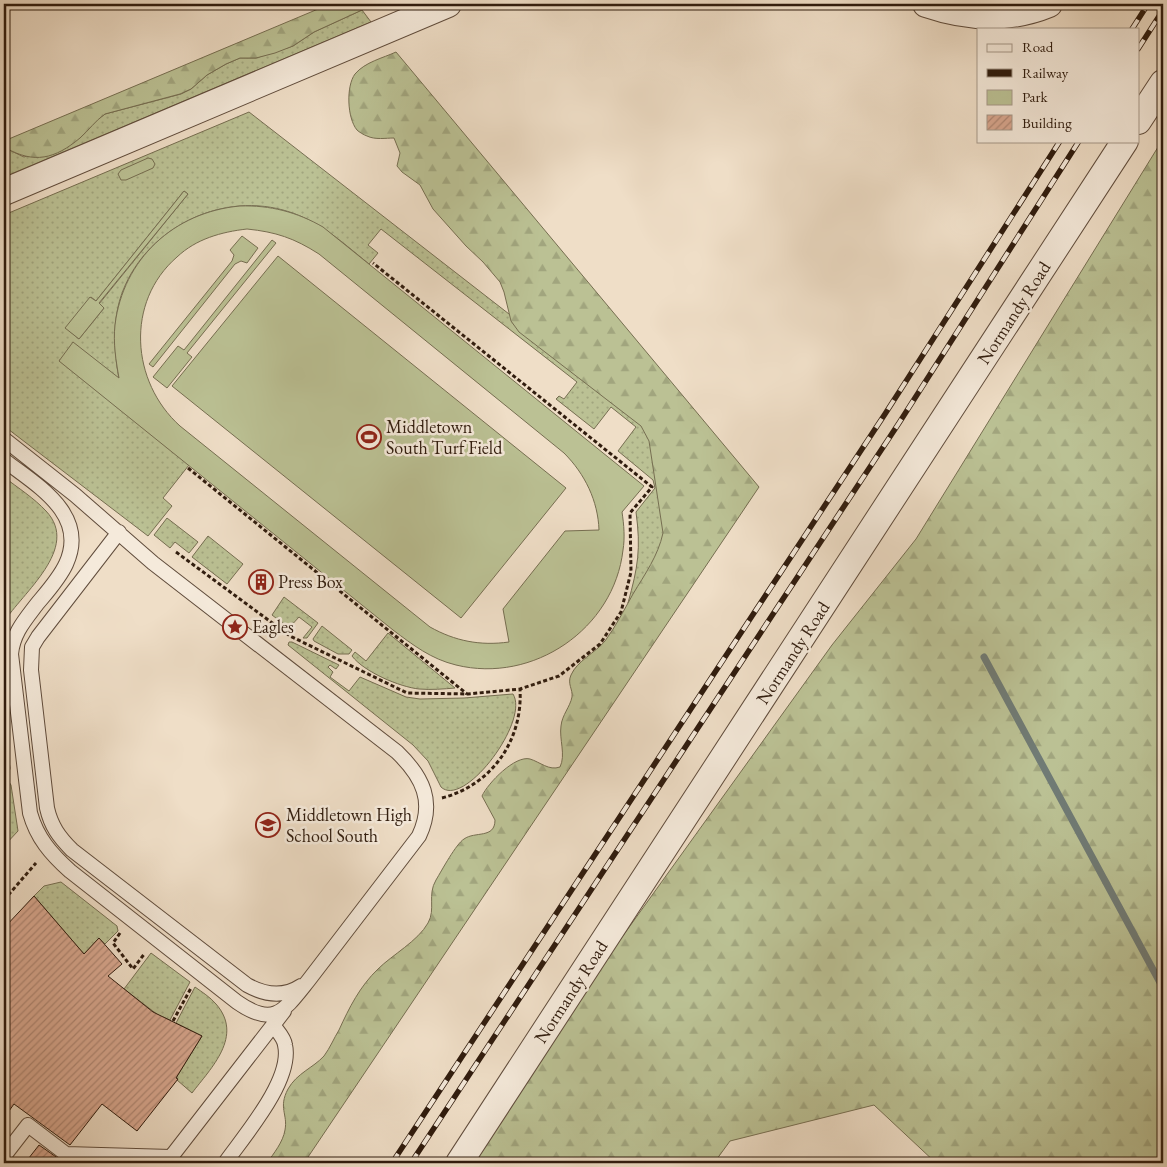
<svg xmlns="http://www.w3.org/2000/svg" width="1167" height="1167" viewBox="0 0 1167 1167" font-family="'EB Garamond',serif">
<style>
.grass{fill:url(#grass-dots);stroke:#766e51;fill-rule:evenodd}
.forest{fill:url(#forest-firs);stroke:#766e51}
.green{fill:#bbc194;stroke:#766e51;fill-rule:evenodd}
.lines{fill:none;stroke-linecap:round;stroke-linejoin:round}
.stream{stroke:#707b75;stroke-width:7}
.building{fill:url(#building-hatch);stroke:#301c0e}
.lane-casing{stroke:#604c3c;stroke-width:16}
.street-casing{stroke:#604c3c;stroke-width:28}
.path{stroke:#301c0e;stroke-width:3;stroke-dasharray:4 2.5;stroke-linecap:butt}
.lane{stroke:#f5eadb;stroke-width:14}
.street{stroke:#f5eadb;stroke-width:26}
.rail-casing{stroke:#301c0e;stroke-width:5.5}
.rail{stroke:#f5eadb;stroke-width:4;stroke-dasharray:11;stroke-linecap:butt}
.labels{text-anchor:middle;stroke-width:5;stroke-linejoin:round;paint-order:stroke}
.street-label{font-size:18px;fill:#301c0e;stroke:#f5eadb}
.poi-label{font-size:18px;fill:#301c0e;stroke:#f5eadb;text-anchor:start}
</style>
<defs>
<pattern id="grass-dots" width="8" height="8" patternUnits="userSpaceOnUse" patternTransform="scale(1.25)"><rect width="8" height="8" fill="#bbc194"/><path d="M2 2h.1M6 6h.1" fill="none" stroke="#a1a57e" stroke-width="1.8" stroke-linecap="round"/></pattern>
<pattern id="forest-firs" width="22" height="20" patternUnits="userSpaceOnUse" patternTransform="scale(1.25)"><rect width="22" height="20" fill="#bbc194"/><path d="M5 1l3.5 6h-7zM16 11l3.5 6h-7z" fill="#a1a57e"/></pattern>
<pattern id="building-hatch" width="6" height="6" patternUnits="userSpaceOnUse" patternTransform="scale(1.25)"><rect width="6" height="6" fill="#d8a78f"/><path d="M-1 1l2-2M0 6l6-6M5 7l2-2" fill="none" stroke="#b08773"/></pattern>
</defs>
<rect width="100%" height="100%" fill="#efdec7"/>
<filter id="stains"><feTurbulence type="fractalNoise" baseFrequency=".004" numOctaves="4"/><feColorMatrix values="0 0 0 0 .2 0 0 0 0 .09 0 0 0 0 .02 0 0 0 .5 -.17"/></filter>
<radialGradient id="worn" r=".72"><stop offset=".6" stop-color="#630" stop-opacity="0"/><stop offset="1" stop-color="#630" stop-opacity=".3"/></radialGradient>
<path class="grass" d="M362,10L371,22L4,177V150L5,148L24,157L81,137L95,121L105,114L181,94L191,89L207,75L226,64L240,58H256L293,46L314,32Z
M249,112L648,422L667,550L628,603C638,567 641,549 636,512L655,488L653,480L618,451L636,427L611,407L594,429L556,399L559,396L564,399L577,382L381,229L368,245L378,253L369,264C342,242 317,219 283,210C217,192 143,231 121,296C112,324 114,351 119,379L59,360L189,465L163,498L172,506L148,536L4,426V215ZM184,191L188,194L99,304L104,308L79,339L66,328L91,297L96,301Z
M4,477C18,488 34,498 46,511C81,548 22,593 4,622Z
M167,518L198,542L189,553L175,542L170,548L154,535Z
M208,536L243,564L227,584L192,557Z
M284,597L318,623L307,638H303L312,627L299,617L289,628L272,615Z
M322,626L352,650L349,654H338L314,641L313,639Z
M388,633L455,688C444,689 431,690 419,689C400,687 364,672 352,656L355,652L366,661Z
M289,642H292L339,665L336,669L330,665L328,667L333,672L330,677L349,691L360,677L406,697L420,699L464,698L513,694C530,721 464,809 441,787L428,761L413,745L288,645Z
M4,725L10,768L9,773L4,775Z
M4,782H9L11,785L18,831L4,846Z
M61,882L117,926L118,931L105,944L99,938L84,954L34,896L44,886Z
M151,953L190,982L170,1020L163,1017L162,1018L124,989Z
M195,987C202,992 210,997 216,1004C244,1036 211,1068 192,1093L177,1080L176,1078L202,1036L176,1023Z"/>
<path class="forest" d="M330,4H356L362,10L314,32L293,46L275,53L256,58H240L226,64L207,75L191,89L180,94L105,114C95,121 89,130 80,138C55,159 34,164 6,148L4,150V141Z
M396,52L759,487L304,1163H267C274,1153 283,1142 285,1130C288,1114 278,1108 288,1089C297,1073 313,1068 324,1056C330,1048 334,1038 339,1030C349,1008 360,986 378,969C392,955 418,941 428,923C436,909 427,895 436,880C442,870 456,844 464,839C475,831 495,839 495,820L482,796C488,783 515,755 530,759C540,762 549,771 560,767C566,755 559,739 561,726C562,715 570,707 572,697C573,689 567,684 571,675C577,661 595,653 605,641C616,626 624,610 633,594C645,574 658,556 663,533L649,441L641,426L519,332L511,321L504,292L500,282L483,262L466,246L433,209L420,185L402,172L397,166L400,153L394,138C386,138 375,140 367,136C364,135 359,132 357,130C347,118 346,86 355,74C365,62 383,58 396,52Z
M1163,139V1163H936L874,1105L730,1141L714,1163H461L471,1147L832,645L916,539Z"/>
<path class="green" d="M148,158L152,159L155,164L153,168L126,180H121L118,174L121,170Z
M184,191L188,194L99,303L104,308L79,339L65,328L90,297L96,301Z
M240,206C270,205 297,212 323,227L644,486L622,512C624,525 625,538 623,550C614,629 533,684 456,665C431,659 413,645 393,630L59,361L73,342L119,378C116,361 113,343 115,325C123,259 174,212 240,206ZM247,229C276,232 294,238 319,254L564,453C585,474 598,501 599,530L565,531L503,609L509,642C480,646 455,641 430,627L180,426C131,382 125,302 177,257C196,239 221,232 247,229Z
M242,236L258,248L247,263L241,261L235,264L153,367L149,364L232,261L234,255L230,250Z
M272,240L276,243L187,353L192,357L167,388L153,377L178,346L184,350Z
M278,256L566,488L461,618L172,386Z"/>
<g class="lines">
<path class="stream" d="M984,657L1163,988"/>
</g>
<path class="building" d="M34,896L84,954L99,938L122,964L108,976L153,1012L202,1036L176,1078L178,1079L137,1131L102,1104L70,1145L14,1104L4,1118V928Z
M39,1145L59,1159L56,1163H25Z"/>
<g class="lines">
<defs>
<path id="lane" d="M4,439L75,495L153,563L397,752C423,777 435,802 419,836L308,981C284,1011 274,1028 237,1002L70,871C51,854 37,838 30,813L11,654C13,633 25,620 37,604C47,592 59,579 66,564C89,514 36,485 4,460
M119,532L38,637L32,647L31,670L47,808C51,826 59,837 72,850L247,985C265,995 283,998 301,986
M4,1156L28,1125L66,1154L171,1157L284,1011
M225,1163C244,1136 293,1080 285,1045C284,1037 277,1031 273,1025"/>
<path id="street" d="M926,4C967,18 1008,21 1049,4
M1138,121L1163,83
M4,192L448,4
M459,1163L1125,141"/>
</defs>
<use href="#lane" class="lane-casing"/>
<use href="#street" class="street-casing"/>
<path class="path" d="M188,468L467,694
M176,552L290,636L407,693L468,694L520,689L559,676L600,644L621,612L631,572L630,513L652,487L373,263
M442,798C492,785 523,740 520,689
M4,900L36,863
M120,933L113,943L133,969L145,953
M173,1021L191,988"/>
<use href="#lane" class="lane"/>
<use href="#street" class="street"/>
<defs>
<path id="rail" d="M1132,29L1148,4
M1138,49L1163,10
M392,1163L885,414L1060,141
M411,1163L899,423L1079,141"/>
</defs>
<use href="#rail" class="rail-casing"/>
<use href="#rail" class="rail"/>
</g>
<defs>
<symbol id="stadium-ring" viewBox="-11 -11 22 22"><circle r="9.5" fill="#f5eadb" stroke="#8f2418" stroke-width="1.5"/><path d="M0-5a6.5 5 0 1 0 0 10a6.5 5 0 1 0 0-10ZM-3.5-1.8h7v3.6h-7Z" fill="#8f2418"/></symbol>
<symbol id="building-ring" viewBox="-11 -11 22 22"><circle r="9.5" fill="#f5eadb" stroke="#8f2418" stroke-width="1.5"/><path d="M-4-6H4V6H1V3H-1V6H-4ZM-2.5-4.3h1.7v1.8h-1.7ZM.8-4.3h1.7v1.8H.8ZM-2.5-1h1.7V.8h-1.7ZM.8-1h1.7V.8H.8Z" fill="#8f2418"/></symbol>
<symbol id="sight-ring" viewBox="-11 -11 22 22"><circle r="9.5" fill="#f5eadb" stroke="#8f2418" stroke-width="1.5"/><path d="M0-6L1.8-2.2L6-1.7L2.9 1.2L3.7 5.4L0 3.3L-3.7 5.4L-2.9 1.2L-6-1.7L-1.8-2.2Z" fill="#8f2418"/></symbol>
<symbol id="school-ring" viewBox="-11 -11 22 22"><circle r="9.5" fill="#f5eadb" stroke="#8f2418" stroke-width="1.5"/><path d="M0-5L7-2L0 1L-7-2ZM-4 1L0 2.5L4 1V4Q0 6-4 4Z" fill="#8f2418"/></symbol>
</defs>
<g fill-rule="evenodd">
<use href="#stadium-ring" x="355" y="423" width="28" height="28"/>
<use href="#building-ring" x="247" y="568" width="28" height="28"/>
<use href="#sight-ring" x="221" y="613" width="28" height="28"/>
<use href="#school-ring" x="254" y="811" width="28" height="28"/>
</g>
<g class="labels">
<g class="street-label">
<text transform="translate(1014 313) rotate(-57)" y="6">Normandy Road</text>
<text transform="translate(793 653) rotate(-57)" y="6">Normandy Road</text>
<text transform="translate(571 992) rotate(-57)" y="6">Normandy Road</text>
</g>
<g class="poi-label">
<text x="386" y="433">Middletown<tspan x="386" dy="21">South Turf Field</tspan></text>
<text x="278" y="588">Press Box</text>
<text x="252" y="633">Eagles</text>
<text x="286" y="821">Middletown High<tspan x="286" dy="21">School South</tspan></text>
</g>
</g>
<rect width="1167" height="1167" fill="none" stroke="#efdec7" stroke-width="20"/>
<rect x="5" y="5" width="1157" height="1157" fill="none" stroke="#301c0e" stroke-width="2.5"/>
<rect x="10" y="10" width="1147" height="1147" fill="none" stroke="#301c0e"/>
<rect x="977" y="28" width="162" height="115" fill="#f5eadb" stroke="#a69889"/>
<rect x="987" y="44" width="25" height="8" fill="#f5eadb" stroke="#a69889"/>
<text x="1022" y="52" font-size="15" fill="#301c0e">Road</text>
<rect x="987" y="69" width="25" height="8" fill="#301c0e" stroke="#a69889"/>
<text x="1022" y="78" font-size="15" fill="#301c0e">Railway</text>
<rect x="987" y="90" width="25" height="15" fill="#bbc194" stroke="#a69889"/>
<text x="1022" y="102" font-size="15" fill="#301c0e">Park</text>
<rect x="987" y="115" width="25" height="15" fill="url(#building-hatch)" stroke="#a69889"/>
<text x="1022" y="128" font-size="15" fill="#301c0e">Building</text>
<rect width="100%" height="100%" filter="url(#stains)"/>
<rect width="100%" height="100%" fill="url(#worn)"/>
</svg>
